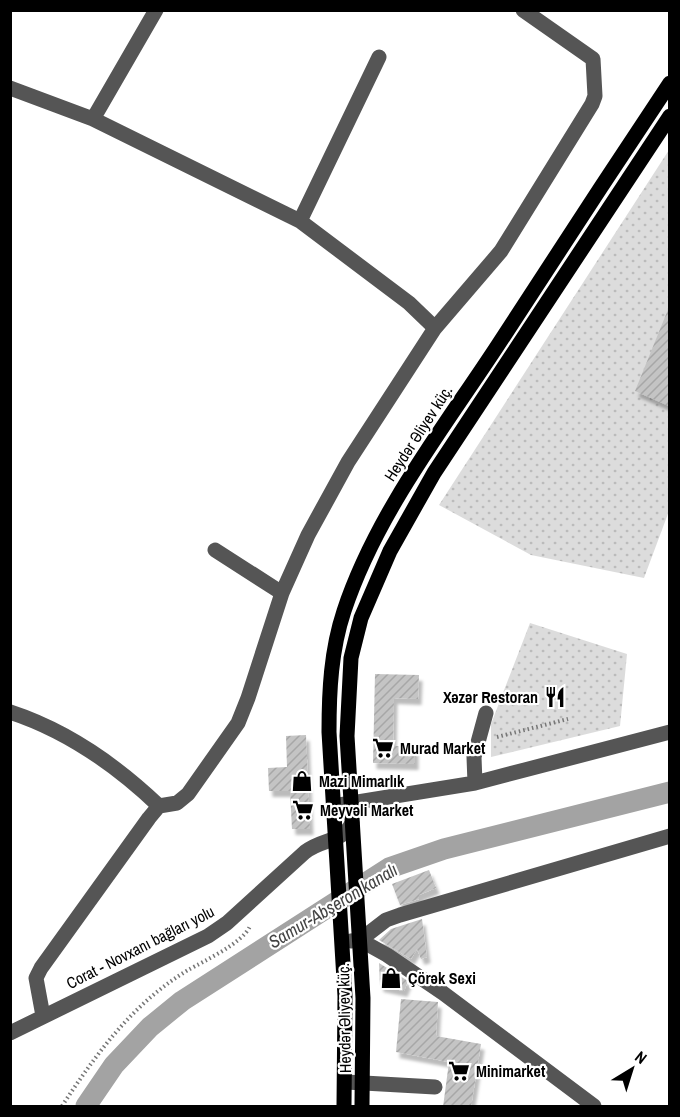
<svg xmlns="http://www.w3.org/2000/svg" width="680" height="1117" viewBox="0 0 680 1117" font-family="'Archivo Narrow',sans-serif">
<style>
.park{fill:url(#park-dots)}
.lines{fill:none;stroke-linecap:round;stroke-linejoin:round}
.canal{stroke:#a3a3a3;stroke-width:21}
.building{fill:url(#building-hatch);filter:url(#shadow)}
.path{stroke:#777;stroke-width:4;stroke-dasharray:1.5 3;stroke-linecap:butt}
.minor{stroke:#555;stroke-width:15}
.major{stroke:#000;stroke-width:15}
.labels{text-anchor:middle;stroke-width:4.5;stroke-linejoin:round;paint-order:stroke}
.street-label{font-size:16px;fill:#000;stroke:#fff}
.poi-label{font-size:16px;font-weight:bold;fill:#000;stroke:#fff;text-anchor:start}
.water-label{font-size:18px;font-style:italic;fill:#444;stroke:#fff}
</style>
<defs>
<pattern id="park-dots" width="8" height="8" patternUnits="userSpaceOnUse" patternTransform="scale(1.5)"><rect width="8" height="8" fill="#dcdcdc"/><path d="M2 2h.1M6 6h.1" fill="none" stroke="#bbb" stroke-width="1.8" stroke-linecap="round"/></pattern>
<pattern id="building-hatch" width="6" height="6" patternUnits="userSpaceOnUse" patternTransform="scale(1.5)"><rect width="6" height="6" fill="#c4c4c4"/><path d="M-1 1l2-2M0 6l6-6M5 7l2-2" fill="none" stroke="#a7a7a7"/></pattern>
<filter id="shadow"><feDropShadow dx="3.5" dy="6" stdDeviation="1.5" flood-color="#0004"/></filter>
</defs>
<rect width="100%" height="100%" fill="#fff"/>
<path class="park" d="M669,150V511L644,578L531,555L439,505Z
M530,623L627,654L620,726L491,757V724Z"/>
<g class="lines">
<path class="canal" d="M86,1106L114,1065L150,1027L182,1001L389,868L444,849L670,792"/>
</g>
<path class="building" d="M669,307V406L635,391Z
M375,674L419,675L418,699L394,698L393,746H415V764L373,763Z
M306,735L310,829H292L290,791H269L268,768L287,767L286,736Z
M429,870L436,888L419,895V899L400,905L392,884Z
M422,919L427,957L421,959L417,949L411,959L379,940L391,929Z
M379,963L408,981L404,991L380,986Z
M401,999L438,1002L436,1036L481,1044L471,1107H443L449,1062L396,1052Z"/>
<g class="lines">
<path class="path" d="M497,737L568,719
M62,1106C97,1053 132,1004 188,970C204,961 243,943 250,926"/>
<path class="minor" d="M10,88L93,119L300,221L409,303L435,328
M93,119L156,10
M300,221L379,57
M215,550L282,593
M10,712C68,731 116,765 159,806
M475,783L474,757L486,713
M333,806L475,783L670,732
M360,940L386,920L400,915L670,836
M351,941L360,940L387,955L443,993L594,1106
M43,1016L36,978L41,968L149,818L159,806L177,803L188,794L238,723L248,698L282,593L308,535L348,462L435,328L501,251L592,104L595,96L593,59L523,10
M10,1033L208,936L227,923L305,852C323,838 342,843 352,823
M346,1082L435,1087"/>
<path class="major" d="M344,1106L345,996L329,732C329,691 331,650 344,611C376,514 443,429 498,345C555,257 612,170 670,83
M362,1106L363,998L347,736L351,658L361,618L390,551L434,473L670,116"/>
</g>
<defs>
<symbol id="restaurant-bare" viewBox="-9 -9 18 18"><path d="M-5-6h1v4h1v-4h1v4h1v-4h1v5L-1.5 .5V6h-2V.5L-5-1ZM5-6V6H3V1.5H1.5Q1.5-4 5-6Z" fill="#000" stroke="#fff" stroke-width="2.5" paint-order="stroke"/></symbol>
<symbol id="supermarket-bare" viewBox="-9 -9 18 18"><path d="M-6-5.5h2.5l.6 2H6L4.5 2H-2.5L-4.4-4H-6ZM-1.5 3.2a1.3 1.3 0 1 0 .1 0ZM3 3.2a1.3 1.3 0 1 0 .1 0Z" fill="#000" stroke="#fff" stroke-width="2.5" paint-order="stroke"/></symbol>
<symbol id="shop-bare" viewBox="-9 -9 18 18"><path d="M-5-2.5h2.3a2.7 3.5 0 0 1 5.4 0H5L5.5 6h-11ZM-1.5-2.5h3a1.5 2.3 0 0 0-3 0Z" fill="#000" stroke="#fff" stroke-width="2.5" paint-order="stroke"/></symbol>
</defs>
<g fill-rule="evenodd">
<use href="#restaurant-bare" x="540" y="682" width="30" height="30"/>
<use href="#supermarket-bare" x="368" y="733" width="30" height="30"/>
<use href="#shop-bare" x="287" y="766" width="30" height="30"/>
<use href="#supermarket-bare" x="288" y="795" width="30" height="30"/>
<use href="#shop-bare" x="376" y="963" width="30" height="30"/>
<use href="#supermarket-bare" x="444" y="1056" width="30" height="30"/>
</g>
<g class="labels">
<g class="street-label">
<text transform="translate(418 433) rotate(-57)" y="6">Heydər Əliyev küç.</text>
<text transform="translate(140 947) rotate(-27)" y="6">Corat - Novxanı bağları yolu</text>
<text transform="translate(344 1018) rotate(-91)" y="6">Heydər Əliyev küç.</text>
</g>
<g class="poi-label">
<text x="538" y="703" text-anchor="end">Xəzər Restoran</text>
<text x="400" y="754">Murad Market</text>
<text x="319" y="787">Mazi Mimarlık</text>
<text x="320" y="816">Meyvəli Market</text>
<text x="408" y="984">Çörək Sexi</text>
<text x="476" y="1077">Minimarket</text>
</g>
<g class="water-label">
<text transform="translate(333 906) rotate(-31)" y="6">Samur-Abşeron kanalı</text>
</g>
</g>
<rect width="680" height="1117" fill="none" stroke="#000000" stroke-width="24"/>
<g transform="translate(632 1069) rotate(38)" stroke="#ffffff" stroke-width="4.5" paint-order="stroke">
<path d="M0-4.5L10 22L0 15L-10 22Z" fill="#000000"/>
<text y="-9" font-size="16" font-weight="bold" text-anchor="middle" fill="#000000">N</text>
</g>
</svg>
